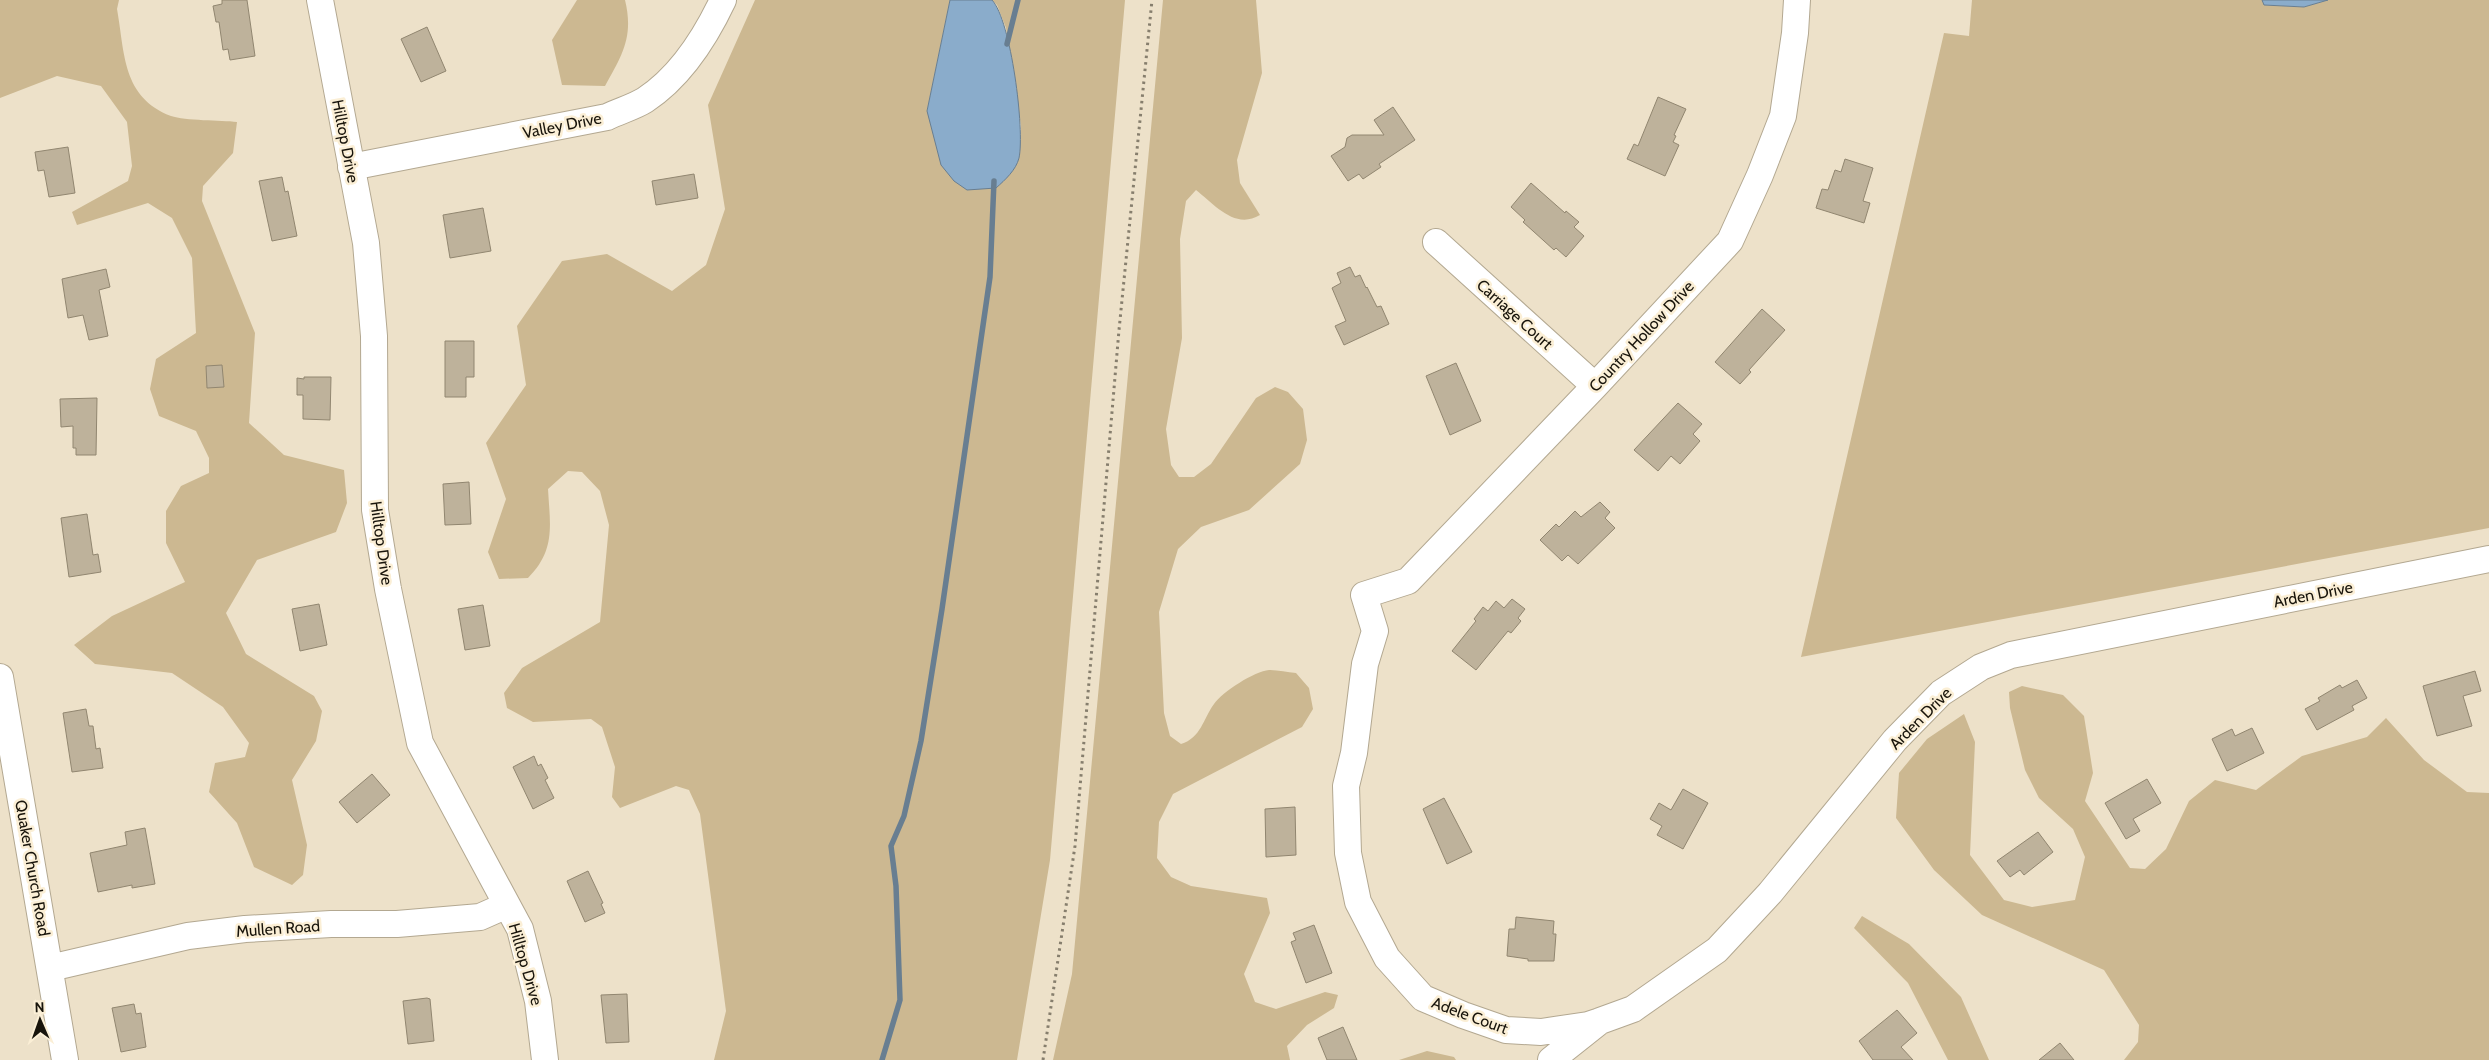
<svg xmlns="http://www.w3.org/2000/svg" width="2489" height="1060" viewBox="0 0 2489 1060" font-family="Cabin,sans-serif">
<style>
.green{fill:#ccb891}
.water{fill:#8aaccb;stroke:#687e91}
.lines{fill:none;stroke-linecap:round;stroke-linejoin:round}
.stream{stroke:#687e91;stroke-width:5.5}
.building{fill:#beb29b;stroke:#918670}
.minor-casing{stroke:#b3a891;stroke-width:28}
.path{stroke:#867e6d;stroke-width:3;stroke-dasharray:2.5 4;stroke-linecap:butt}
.minor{stroke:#fff;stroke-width:26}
.labels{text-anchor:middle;stroke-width:5;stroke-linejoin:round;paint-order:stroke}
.street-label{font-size:16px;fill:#18140b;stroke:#fbefd6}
</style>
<rect width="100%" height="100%" fill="#ede1c9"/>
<path class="green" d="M0,0H119L117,9C125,54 122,97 171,116C185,121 221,120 237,122L233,153L203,186L202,201L255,333L249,423L284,455L344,470L347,503L336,532L257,560L226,613L246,654L314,696L322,711L316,741L292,780L307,845L303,875L292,885L254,867L237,823L209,792L215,763L245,757L249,743L223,707L172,673L95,664L74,645L112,616L185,582L166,543V511L181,486L209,473V458L196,431L159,416L150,389L156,359L196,333L192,258L172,218L148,203L77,225L72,212L128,181L132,166L127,122L101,86L57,76L0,98Z
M577,0H625C634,37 622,55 605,86L562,85L552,40Z
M755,0H950L927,111L1019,159L1021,126L1006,28L997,5L992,0H1125L1050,860L1017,1060H714L726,1011L700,814L689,790L676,786L620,808L612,797L615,767L602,727L591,719L533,722L507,708L504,693L522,668L600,622L609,525L600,491L582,472L568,471L548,489C550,525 556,550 528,578L499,579L488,552L506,499L486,443L526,385L517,326L562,261L607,254L672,291L706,265L725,209L708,105Z
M1163,0H1256L1262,73L1237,160L1240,183L1260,215C1235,230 1215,205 1196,190L1186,201L1180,239L1182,338L1166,429L1171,465L1179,477H1194L1211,464L1256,398L1275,387L1288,392L1303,409L1307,440L1300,464L1249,510L1201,527L1178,549L1159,612L1164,713L1170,736L1181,744C1201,738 1203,719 1214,704C1222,692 1255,671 1269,670C1278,670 1287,672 1296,673L1309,688L1313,709L1302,727L1173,794L1159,822L1157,858L1171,877L1191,886L1267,898L1270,913L1244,974L1255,1002L1276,1009L1325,992L1338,995L1334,1008L1307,1025L1287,1046L1290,1060H1053L1072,974Z
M1972,0H2262L2265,5L2304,7L2328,0H2489V528L1801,657L1944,33L1969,36Z
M2022,686L2063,695L2084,716L2093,773L2085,801L2130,868L2145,869L2166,849L2189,801L2215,780L2256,790L2302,756L2367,737L2386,718L2424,760L2467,792L2489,793V1060H2124L2138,1042L2139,1025L2104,970L1982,915L1934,870L1896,818L1899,773L1927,739L1964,714L1975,742L1970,855L2004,900L2032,907L2075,900L2085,857L2073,829L2039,798L2025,770L2010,708L2009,692Z
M1862,916L1909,944L1961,997L1989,1060H1948L1908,983L1854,928Z
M1427,1051L1454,1057L1456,1060H1399Z"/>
<path class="water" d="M950,0H992C1011,20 1025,130 1019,158C1016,170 1005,180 996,188L967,190L954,181L941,165L927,111Z
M2262,0H2328L2304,7L2264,5Z"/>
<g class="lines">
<path class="stream" d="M1007,44L1018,0
M882,1060L900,1000L896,886L891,846L904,816L921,741L942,609L990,277L994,181"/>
</g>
<path class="building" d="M222,0H247L255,56L230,60L228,49L223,50L219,22H216L213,6L222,4Z
M427,27L446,71L421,82L401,39Z
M1658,97L1686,109L1674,135L1676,136L1673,142L1679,145L1665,176L1627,159L1634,144L1638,146Z
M1393,107L1415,140L1379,164L1381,167L1363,179L1359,174L1348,181L1331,156L1345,147L1347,138L1352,135H1384L1374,120Z
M68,147L75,193L49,197L44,170L38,171L35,152Z
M1845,159L1873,168L1863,201L1870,203L1864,223L1816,208L1822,189L1828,190L1835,170L1841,172Z
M694,174L698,198L656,205L652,181Z
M282,177L285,192L288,191L297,236L272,241L259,181Z
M1531,183L1565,213L1566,211L1579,222L1574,227L1584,236L1566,257L1556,248L1554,250L1523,222L1525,220L1511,207Z
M483,208L491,251L450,258L443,215Z
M1350,267L1355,277L1360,275L1366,288L1367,287L1377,307L1381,306L1389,324L1344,345L1335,326L1346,321L1332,288L1341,283L1337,273Z
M106,269L110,287L99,290L108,336L89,340L83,315L68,318L62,279Z
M1762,309L1785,330L1749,370L1751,372L1740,384L1715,362Z
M445,341H474V377H466V397H445Z
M1456,363L1481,421L1450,435L1426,376Z
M222,365L224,387L207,388L206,366Z
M304,377H331L330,420L303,419V395H297V378L304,379Z
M97,398L96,455H76V448H73V426L61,427L60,399Z
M1678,403L1702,424L1693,434L1700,441L1680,464L1671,456L1658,471L1634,450Z
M469,482L471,524L445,525L443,484Z
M1600,502L1610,512L1605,518L1615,528L1578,564L1568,555L1562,561L1540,540L1556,524L1559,527L1575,511L1581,517Z
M87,514L93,555L98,554L101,572L69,577L61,518Z
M1512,599L1525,609L1518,618L1521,621L1511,633L1508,631L1476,670L1452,651L1476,621L1474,619L1483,607L1488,611L1496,601L1504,608Z
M319,604L327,645L300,651L292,609Z
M483,605L490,646L465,650L458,609Z
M2475,671L2481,691L2463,696L2472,726L2437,736L2423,686Z
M2357,680L2367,698L2352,706L2354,710L2317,730L2305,709L2320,701L2318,698L2340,685L2342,688Z
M86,709L89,726H93L96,749L100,748L103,768L72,772L63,713Z
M2252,728L2264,753L2227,771L2212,739L2232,729L2235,736Z
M534,756L538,766L541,764L548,778L545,780L554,798L533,809L513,767Z
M372,774L390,795L357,823L339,802Z
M2147,779L2161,803L2133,819L2140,831L2126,839L2105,803Z
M1683,789L1708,803L1683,849L1657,835L1662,826L1650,819L1659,803L1671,810Z
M1444,798L1472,852L1447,864L1423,809Z
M1295,807L1296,855L1266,857L1265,809Z
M145,828L155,884L132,888V885L98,892L90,853L127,845L125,832Z
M2038,832L2053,852L2024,875L2020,870L2010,877L1997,861Z
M588,871L603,903L601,904L605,913L585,922L567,881Z
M1516,917L1554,921L1553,934H1556L1554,961H1528V959L1507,956L1509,929H1515Z
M1314,925L1332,973L1306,983L1291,942L1296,940L1293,933Z
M627,994L629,1042L606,1043L601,995Z
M427,998L430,999L434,1041L408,1044L403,1001Z
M134,1004L136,1014L141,1013L146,1047L121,1052L112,1008Z
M1897,1010L1917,1033L1901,1047L1913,1060H1873L1859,1041Z
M1343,1027L1357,1060H1327L1318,1038Z
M2060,1043L2074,1060H2039Z"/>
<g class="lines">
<defs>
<path id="minor" d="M320,0L366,243L374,336L375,510L388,589L420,743L520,929L538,1001L545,1060
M351,167L607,117C619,111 634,107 645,100C680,77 706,36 723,0
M1436,242L1595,386
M0,677L65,1060
M50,968L188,936L245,929L331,924H397L480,917L507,905
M1600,1021L1588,1025L1541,1032L1506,1030L1463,1015L1423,998L1387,958L1358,902L1348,853L1346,786L1354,753L1365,664L1375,631L1364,595L1408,581L1595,386L1730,241L1760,175L1783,116L1795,33L1797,0
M1551,1060L1600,1021L1633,1009L1717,950L1770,893L1895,740L1941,693L1981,667L2011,655L2489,559"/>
</defs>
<use href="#minor" class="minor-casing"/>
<path class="path" d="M1043,1060L1075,846L1119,330L1152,0"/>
<use href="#minor" class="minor"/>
</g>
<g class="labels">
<g class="street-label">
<text transform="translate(562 125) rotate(-11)" y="6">Valley Drive</text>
<text transform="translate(346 141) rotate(79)" y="6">Hilltop Drive</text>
<text transform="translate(1515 314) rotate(42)" y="6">Carriage Court</text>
<text transform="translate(1641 336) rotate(-47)" y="6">Country Hollow Drive</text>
<text transform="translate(382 543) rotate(82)" y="6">Hilltop Drive</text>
<text transform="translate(2313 594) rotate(-11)" y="6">Arden Drive</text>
<text transform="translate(1920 718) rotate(-45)" y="6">Arden Drive</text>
<text transform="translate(33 868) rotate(80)" y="6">Quaker Church Road</text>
<text transform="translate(278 928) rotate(-4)" y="6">Mullen Road</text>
<text transform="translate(526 964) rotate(74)" y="6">Hilltop Drive</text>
<text transform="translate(1470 1015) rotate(20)" y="6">Adele Court</text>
</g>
</g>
<g transform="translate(40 1020) rotate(358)" stroke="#fbefd6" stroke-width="4" paint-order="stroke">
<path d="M0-4L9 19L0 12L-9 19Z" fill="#18140b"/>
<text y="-8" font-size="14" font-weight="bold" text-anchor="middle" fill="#18140b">N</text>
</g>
</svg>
